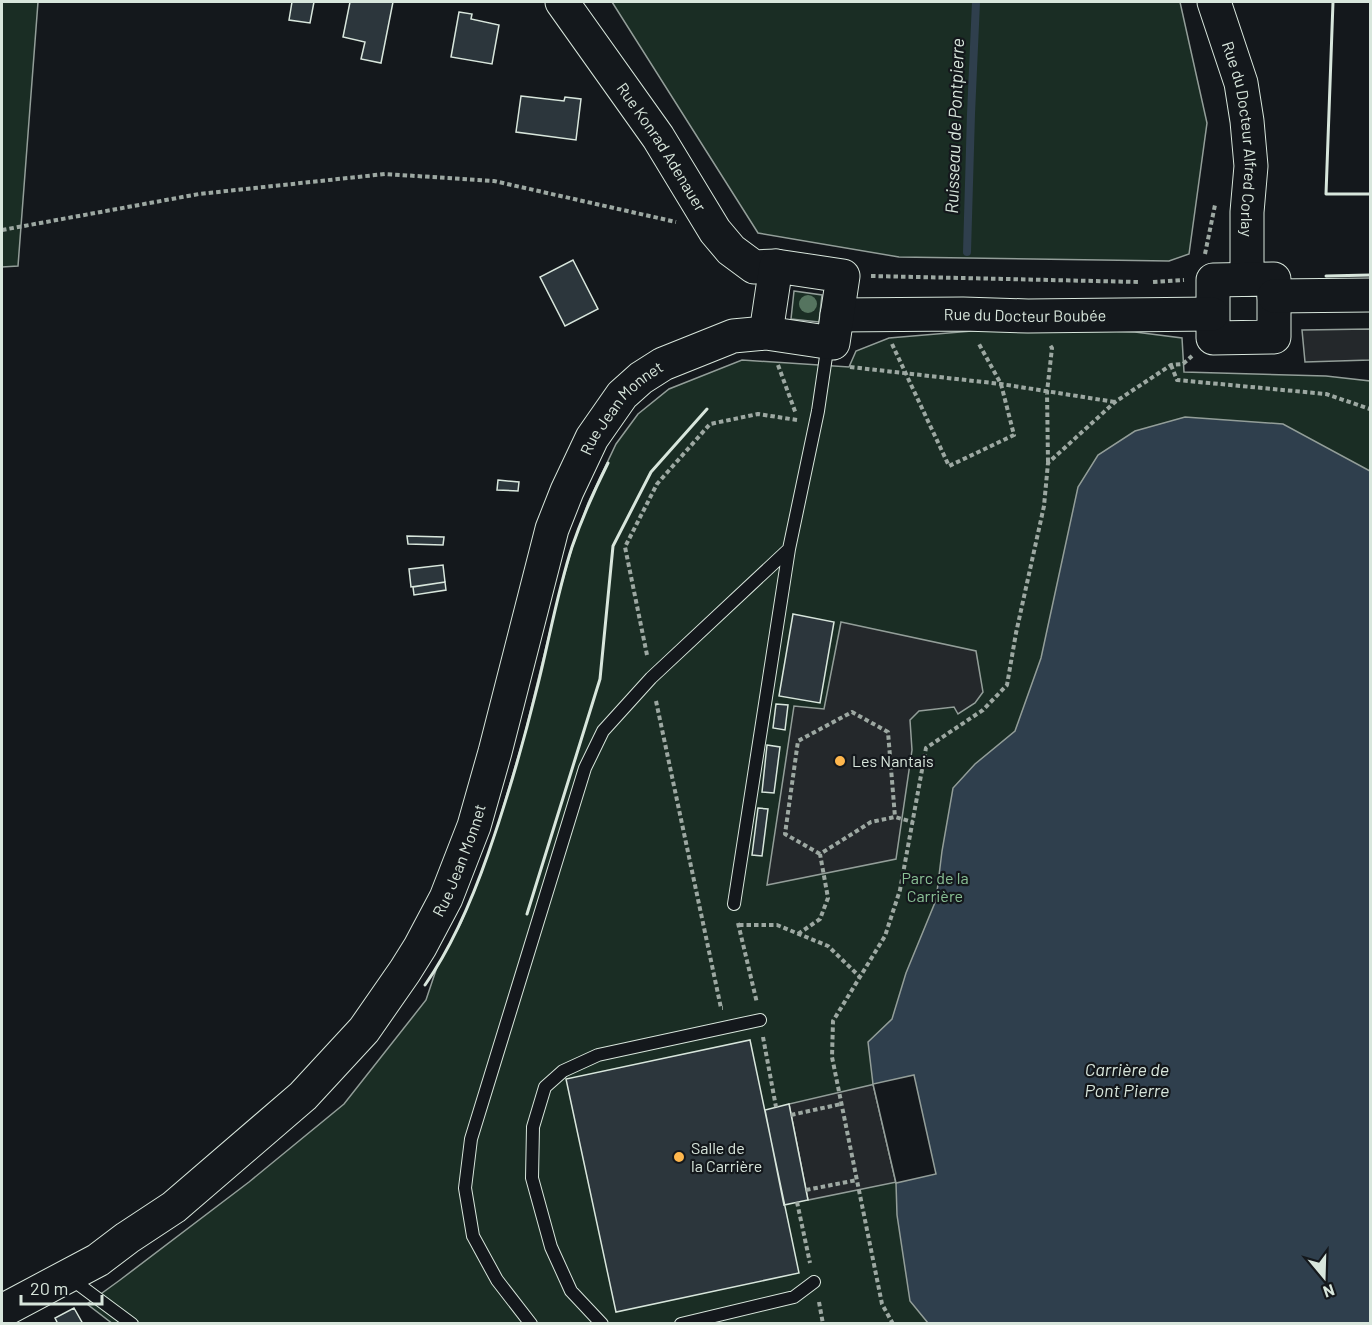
<svg xmlns="http://www.w3.org/2000/svg" width="1372" height="1325" viewBox="0 0 1372 1325" font-family="Barlow,sans-serif">
<style>
.green{fill:#1a2d24;stroke:#939e99;stroke-width:1.5}
.parking{fill:#24282b;stroke:#939e99;stroke-width:1.5}
.water{fill:#2f3f4d;stroke:#939e99;stroke-width:1.5}
.pier{fill:#14181c;stroke:#939e99;stroke-width:1.5}
.lines{fill:none;stroke-linecap:round;stroke-linejoin:round}
.stream{stroke:#2f3f4d;stroke-width:8}
.building{fill:#2c363c;stroke:#d8e6dc;stroke-width:1.5}
.lane-casing{stroke:#d8e6dc;stroke-width:14}
.secondary-casing{stroke:#d8e6dc;stroke-width:35}
.path{stroke:#9da8a2;stroke-width:4;stroke-dasharray:4.5 3;stroke-linecap:butt}
.lane{stroke:#14181c;stroke-width:12}
.secondary{stroke:#14181c;stroke-width:33}
.wall{stroke:#d8e6dc;stroke-width:3}
.tree{fill:#55745f}
.poi-dot{fill:#ffb74d;stroke:#14181c;stroke-width:2}
.labels{text-anchor:middle;stroke-width:4.5;stroke-linejoin:round;paint-order:stroke}
.street-label{font-size:16px;fill:#d8e6dc;stroke:#14181c}
.poi-label{font-size:16px;fill:#d8e6dc;stroke:#14181c;text-anchor:start}
.park-label{font-size:16px;fill:#8ac095;stroke:#14181c}
.water-label{font-size:18px;font-style:italic;fill:#d8e6dc;stroke:#14181c}
</style>
<rect width="100%" height="100%" fill="#14181c"/>
<path class="green" d="M2,2H38L18,266L2,267Z
M612,2H1180L1207,123L1189,254L1169,261L899,257L758,233Z
M794,291L822,295L819,322L791,319Z
M1059,329L1135,332L1182,338L1184,372L1326,376L1370,381V1323L113,1324L87,1304L120,1280L249,1182L344,1104L426,1000L437,967L461,923L480,877L496,831L524,737L559,594L572,548L588,503L616,444L638,414L669,389L742,360L849,367L856,351L889,338L972,331Z"/>
<path class="parking" d="M1370,329V360L1305,362L1302,330Z
M841,622L976,651L983,692L975,703L958,714L954,707L919,711L910,720L912,750L896,859L767,885L794,706L824,709Z
M914,1075L936,1174L808,1200L789,1104Z"/>
<path class="water" d="M1185,417L1283,424L1370,471V1323H928L910,1301L897,1215L896,1183L873,1084L868,1042L892,1019L906,973L936,900L942,851L953,788L975,764L1015,731L1041,658L1078,487L1098,455L1135,431Z"/>
<path class="pier" d="M914,1075L936,1174L896,1183L873,1084Z"/>
<g class="lines">
<path class="stream" d="M967,252L971,114L976,2"/>
</g>
<path class="building" d="M292,2H314L310,23L289,20Z
M350,2H393L381,63L361,59L365,42L343,37Z
M459,12L472,14L471,19L499,25L492,64L451,57Z
M521,96L564,101L565,97L581,99L576,140L516,132Z
M573,260L598,309L565,326L540,277Z
M498,480L519,482L518,491L497,490Z
M407,536L444,537L443,545L408,544Z
M443,565L445,582L411,587L409,569Z
M445,582L446,590L414,595L413,587Z
M793,614L834,622L820,703L779,696Z
M776,704L788,705L785,730L773,728Z
M767,745L780,747L774,793L762,792Z
M758,808L768,809L762,856L752,855Z
M750,1040L799,1273L616,1312L566,1079Z
M789,1104L808,1200L784,1205L765,1110Z
M74,1308L83,1324H58L55,1318Z"/>
<g class="lines">
<defs>
<path id="lane" d="M734,904L789,549L818,411L828,343
M70,1278L132,1324
M531,1324L497,1280L473,1236L465,1188L471,1139L585,768L603,731L651,678L789,549
M602,1324L571,1291L551,1247L532,1178L533,1127L545,1087L563,1071L598,1055L760,1020
M681,1324L794,1297L814,1282"/>
<g id="secondary">
<path id="s1" d="M562,2L658,137L715,231L731,250L754,267L776,266"/>
<path id="s2" d="M1214,2L1241,83L1247,121L1251,166L1247,212V279"/>
<path d="M1274,279V337L1213,338V280Z"/>
<path d="M1274,296L1370,295"/>
<path id="s3" d="M837,315L963,314L1028,316L1212,314"/>
<path id="s4" d="M2,1311L98,1260L127,1238L174,1207L303,1096L364,1030L405,971L420,947L446,898L474,826L495,752L552,529L567,491L592,438L622,395L641,378L663,364L733,336L766,333L833,343L843,276L776,266L766,333"/>
</g>
</defs>
<use href="#lane" class="lane-casing"/>
<use href="#secondary" class="secondary-casing"/>
<path class="path" d="M2,230L199,194L385,174L494,181L676,222
M1205,254L1215,205
M871,276L1139,282
M1153,282L1184,280
M892,344L949,466L1014,435L1001,384L979,344
M778,365L796,414
M1171,365L1177,380L1326,394L1370,409
M850,367L1001,384L1115,402
M1048,462L1047,392L1052,348L1050,345
M647,655L625,547L657,484L710,424L758,414L797,420
M656,701L721,1008H723
M820,854L785,834L798,741L852,712L888,732L895,817
M738,923L757,1003
M739,925H777L828,946L859,976
M798,934L820,919L828,898L820,854L871,822L895,817L913,822
M763,1037L776,1107
M791,1115L841,1104
M806,1190L857,1180
M797,1202L810,1263
M819,1302L823,1324
M893,1324L882,1304L832,1057L833,1021L885,936L900,890L926,748L983,710L1007,685L1016,633L1044,506L1048,463L1115,402L1171,365L1183,364L1192,356"/>
<use href="#lane" class="lane"/>
<use href="#secondary" class="secondary"/>
<path class="wall" d="M1333,2L1326,194H1370
M1326,276L1370,275
M527,914L600,679L613,546L651,472L707,409
M425,985C453,945 472,900 488,854C507,800 523,744 537,688C549,641 557,593 572,547C582,518 594,491 608,463"/>
</g>
<circle class="tree" cx="808" cy="304" r="9"/>
<g class="poi-dot">
<circle cx="840" cy="761" r="6"/>
<circle cx="679" cy="1157" r="6"/>
</g>
<g class="labels">
<g class="street-label">
<text dy="6" stroke="none"><textPath href="#s2" startOffset="141">Rue du Docteur Alfred Corlay</textPath></text>
<text dy="6" stroke="none"><textPath href="#s1" startOffset="176">Rue Konrad Adenauer</textPath></text>
<text dy="6" stroke="none"><textPath href="#s3" startOffset="188">Rue du Docteur Boubée</textPath></text>
<text dy="6" stroke="none"><textPath href="#s4" startOffset="1143">Rue Jean Monnet</textPath></text>
<text dy="6" stroke="none"><textPath href="#s4" startOffset="657">Rue Jean Monnet</textPath></text>
</g>
<g class="poi-label">
<text x="852" y="767">Les Nantais</text>
<text x="691" y="1154">Salle de<tspan x="691" dy="18">la Carrière</tspan></text>
</g>
<g class="park-label">
<text x="935" y="884">Parc de la<tspan x="935" dy="18">Carrière</tspan></text>
</g>
<g class="water-label">
<text transform="translate(955 126) rotate(-88)" y="6">Ruisseau de Pontpierre</text>
<text x="1127" y="1076">Carrière de<tspan x="1127" dy="21">Pont Pierre</tspan></text>
</g>
</g>
<rect width="1372" height="1325" fill="none" stroke="#d8e6dc" stroke-width="6"/>
<g transform="translate(1324 1277) rotate(161)" stroke="#14181c" stroke-width="4.5" paint-order="stroke">
<path d="M0-4.5L10 22L0 15L-10 22Z" fill="#d8e6dc"/>
<text y="-9" font-size="16" font-weight="bold" text-anchor="middle" fill="#d8e6dc">N</text>
</g>
<path d="M21 1295v9h81v-9" fill="none" stroke="#d8e6dc" stroke-width="3"/>
<text x="30" y="1295" font-size="18" fill="#d8e6dc" stroke="#14181c" stroke-width="4.5" paint-order="stroke">20 m</text>
</svg>
